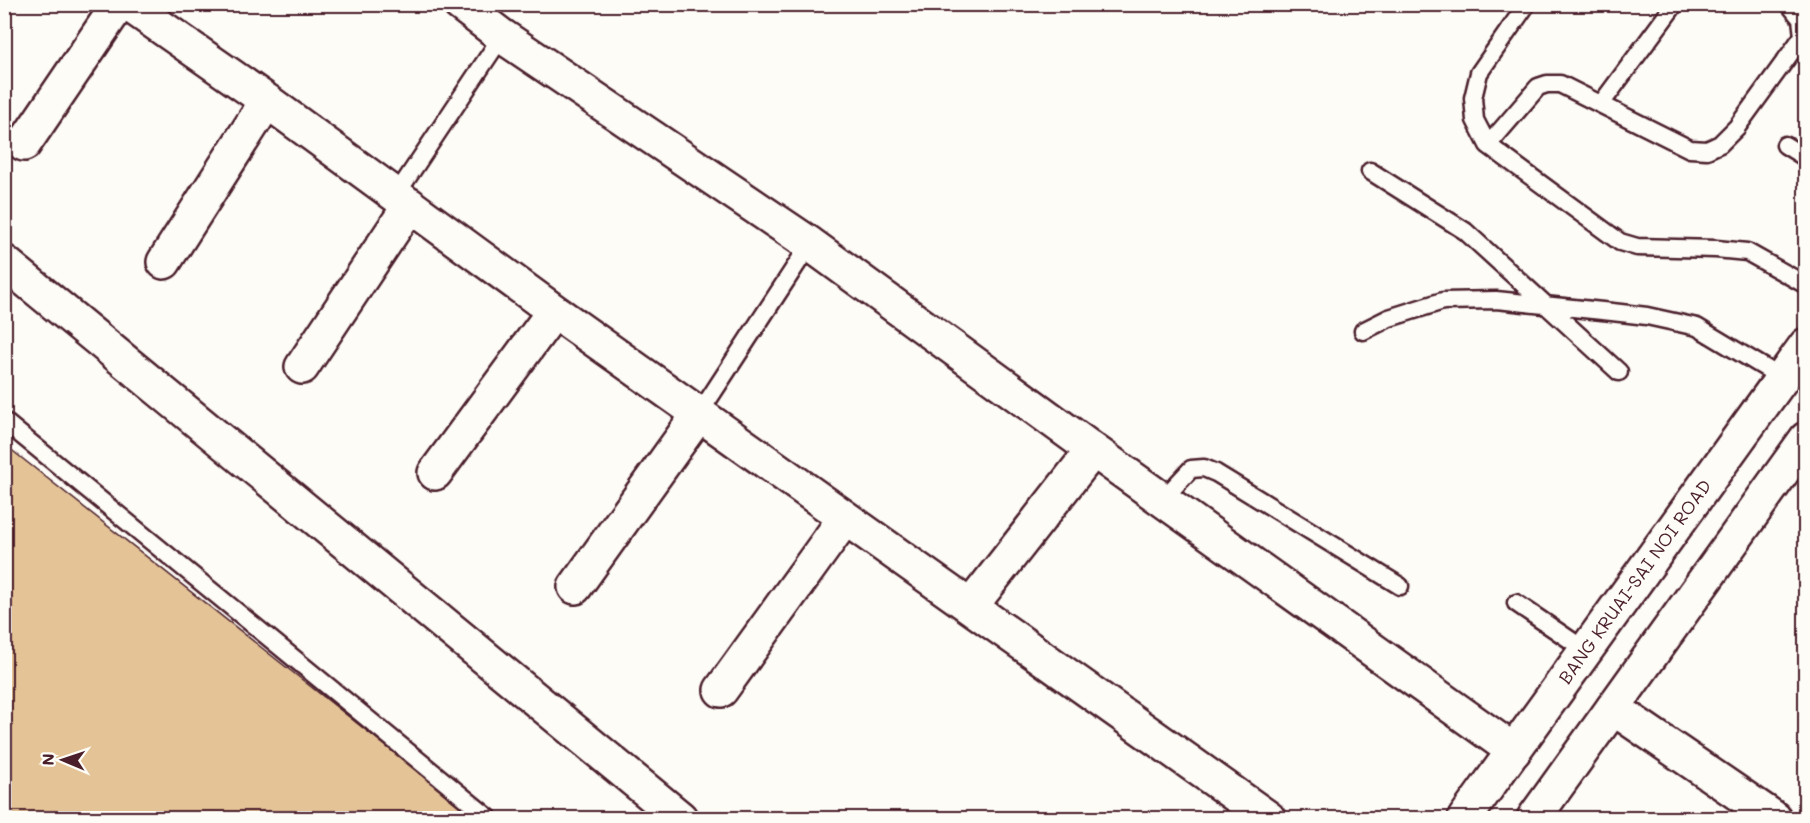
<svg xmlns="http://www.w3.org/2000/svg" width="1810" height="823" viewBox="0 0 1810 823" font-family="Mali,sans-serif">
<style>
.building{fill:#e4c497;stroke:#4a1f2b;stroke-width:1.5}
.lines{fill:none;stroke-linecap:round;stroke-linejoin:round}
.lane-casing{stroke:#4a1f2b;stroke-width:21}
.street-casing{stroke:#4a1f2b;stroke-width:38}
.secondary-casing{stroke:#4a1f2b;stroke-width:38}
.lane{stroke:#fdfcf7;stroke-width:16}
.street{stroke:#fdfcf7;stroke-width:33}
.secondary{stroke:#fdfcf7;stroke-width:33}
.labels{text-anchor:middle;stroke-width:5;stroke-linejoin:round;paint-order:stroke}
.street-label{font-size:18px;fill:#4a1f2b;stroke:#fdfcf7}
</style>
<rect width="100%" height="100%" fill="#fdfcf7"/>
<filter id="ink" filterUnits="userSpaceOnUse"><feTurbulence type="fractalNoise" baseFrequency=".0167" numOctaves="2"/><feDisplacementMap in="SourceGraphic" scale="12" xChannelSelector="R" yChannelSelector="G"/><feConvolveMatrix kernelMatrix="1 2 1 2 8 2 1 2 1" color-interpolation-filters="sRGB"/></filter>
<g filter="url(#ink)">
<path class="building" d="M4,444L477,818H4Z"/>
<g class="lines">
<defs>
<path id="lane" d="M1527,4L1479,73L1473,98L1475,120L1488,145L1620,242L1637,247L1716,249L1747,252L1806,285
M1601,104L1675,4
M1488,145L1538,87L1547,84H1560L1690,149L1707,150L1720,144L1737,127L1803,36L1801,19L1789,4
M1785,145L1806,158
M1370,171L1465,231L1619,372
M396,195L502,36
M1363,331L1389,318L1443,301L1496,300L1612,312L1647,316L1697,327L1782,378
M699,414L810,244
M4,421L489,818
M1162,500L1191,469L1204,468L1216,473L1400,586
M1516,603L1585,650"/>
<path id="street" d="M128,4L267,101L554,311L1268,818
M460,4L502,36L810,244L1093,450L1514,751
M24,144L119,4
M4,262L680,818
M164,262L267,101
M302,367L410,205
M435,473L554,311
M575,587L699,414
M971,606L1093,450
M721,690L845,518
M1613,708L1774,818"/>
<g id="secondary">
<path id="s1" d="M1465,818L1806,345"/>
<path d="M1534,818L1806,439"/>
</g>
</defs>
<use href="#lane" class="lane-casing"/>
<use href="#street" class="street-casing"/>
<use href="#secondary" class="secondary-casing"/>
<use href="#lane" class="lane"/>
<use href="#street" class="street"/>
<use href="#secondary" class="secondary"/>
</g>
</g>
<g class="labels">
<g class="street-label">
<text dy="6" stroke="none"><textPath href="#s1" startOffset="291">BANG KRUAI-SAI NOI ROAD</textPath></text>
</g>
</g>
<rect width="1810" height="823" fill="none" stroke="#fdfcf7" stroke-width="24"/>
<rect x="12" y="12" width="1786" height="799" fill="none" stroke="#4a1f2b" stroke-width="2" filter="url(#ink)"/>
<g transform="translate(63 760) rotate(272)" stroke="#fdfcf7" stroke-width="4.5" paint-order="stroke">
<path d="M0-4.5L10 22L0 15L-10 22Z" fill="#4a1f2b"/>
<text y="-9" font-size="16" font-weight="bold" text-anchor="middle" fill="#4a1f2b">N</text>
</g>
</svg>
